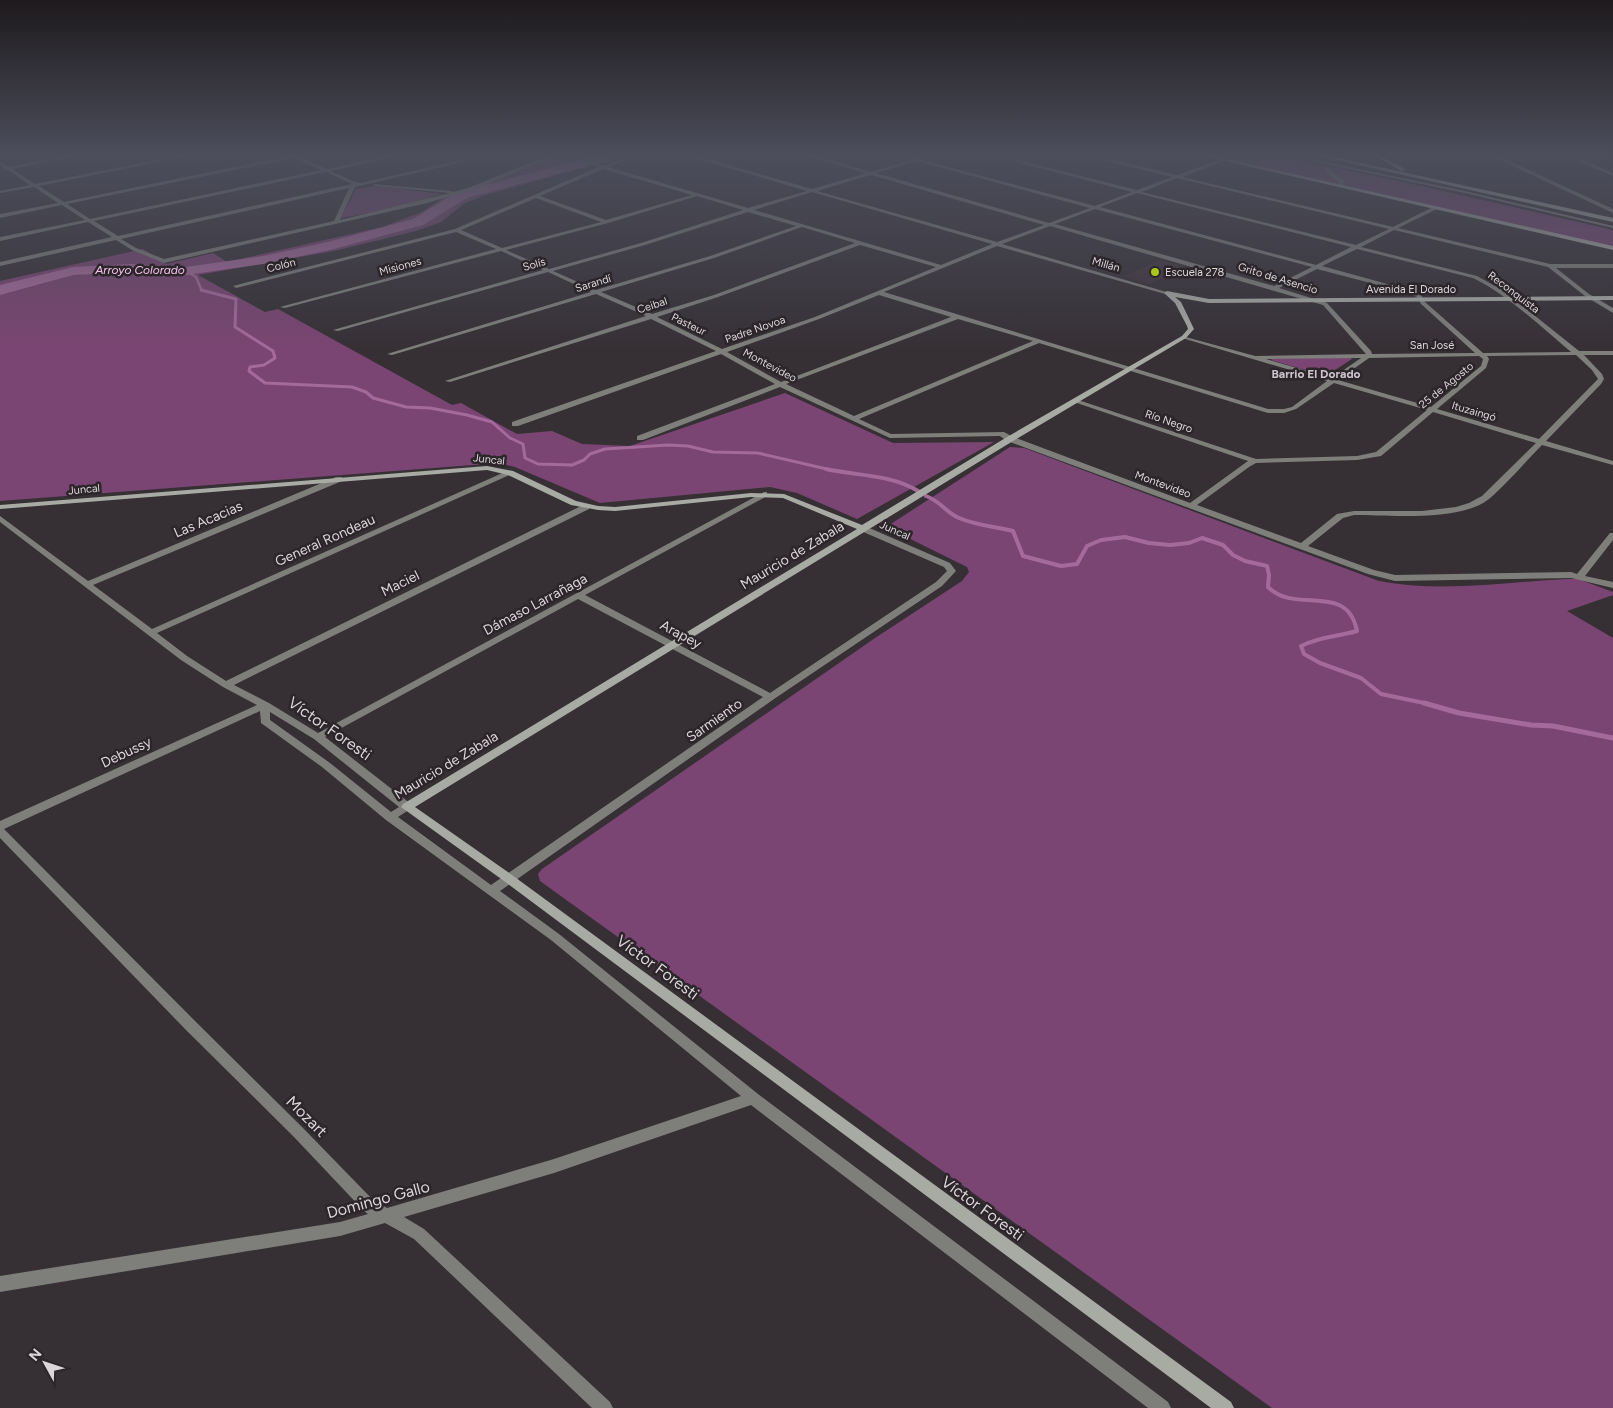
<svg xmlns="http://www.w3.org/2000/svg" width="1613" height="1408" viewBox="0 0 1613 1408" font-family="Figtree,sans-serif">
<style>
.built{fill:#41353f}
.green{fill:#7a4572}
.lines{fill:none;stroke-linecap:round;stroke-linejoin:round}
.stream-far3{stroke:#a56a9c;stroke-width:2.5}
.stream-far2{stroke:#a56a9c;stroke-width:3}
.stream-far1{stroke:#a56a9c;stroke-width:4}
.stream{stroke:#a56a9c;stroke-width:5}
.river{fill:#a56a9c;fill-rule:evenodd}
.street{fill:#7e7f7b;fill-rule:evenodd}
.secondary{fill:#a8aaa4;fill-rule:evenodd}
.rail{stroke:#847f83;stroke-width:2}
.poi-dot{fill:#abc616;stroke:#2c262b;stroke-width:2}
.labels{text-anchor:middle;stroke-width:5;stroke-linejoin:round;paint-order:stroke}
.far-street-label{font-size:11px;fill:#dad6d9;stroke:#2c262b}
.far-poi-label{font-size:11px;fill:#dad6d9;stroke:#2c262b;text-anchor:start}
.far-water-label{font-size:12px;font-style:italic;fill:#f7c4ee;stroke:#2c262b}
.far-neighbourhood-label{font-size:12px;font-weight:bold;fill:#ccc4cb;stroke:#2c262b}
.street-label{font-size:14px;fill:#dad6d9;stroke:#2c262b}
.near-street-label{font-size:16px;fill:#dad6d9;stroke:#2c262b}
</style>
<rect width="100%" height="100%" fill="#363035"/>
<path class="built" d="M1161,260L1186,267L1149,284L1123,276Z"/>
<path class="green" d="M566,153H633L599,164Z
M1250,153H1263L1404,182L1613,230V247L1229,161Z
M557,157L590,166L489,194L465,203L441,222L416,231L334,251L198,275L265,312L278,309L452,405L461,403L517,434L552,431L582,444L630,446L785,393L893,443L994,442L857,519L797,493L770,487L600,503L515,467L499,463L0,501V281L143,249L166,264L213,253L227,262L382,227L422,212L443,198L479,187Z
M376,186L442,194L387,210L341,218L356,189Z
M1349,357L1352,359L1326,376L1271,360L1272,359Z
M1010,447L1024,448L1379,581C1441,593 1505,582 1568,579H1578L1613,592V595L1567,611L1613,638V1408H1272L540,881L538,874L542,869L875,638L962,581L969,572L967,567L886,527Z"/>
<g class="lines">
<path class="stream-far3" d="M186,271L196,277L202,291"/>
<path class="stream-far2" d="M201,290L236,299L235,327L273,351L275,358L264,365L250,367L249,371L265,383L352,387L366,392L373,398L406,407L430,408L467,415L492,422L510,438L523,444L525,458L538,464L572,465L584,460L590,454L605,449L668,445L688,446L713,452L758,453L831,470"/>
<path class="stream-far1" d="M826,469C857,476 890,474 918,491
M926,496C942,502 945,512 959,518C975,525 996,527 1013,531L1023,556L1061,566L1077,564L1087,546L1101,540L1125,537L1149,543L1170,545L1189,543L1202,538L1223,545L1233,555L1245,561L1267,566L1269,575L1268,587C1296,615 1347,581 1357,631C1336,637 1321,636 1301,646L1304,654L1320,663L1361,678L1381,694L1429,704"/>
<path class="stream" d="M1424,703L1459,713L1531,725L1553,726L1613,738"/>
<path class="river" d="M609,153H631L629,155L467,198L423,225L330,250L263,264L186,275L131,272L73,275L0,295V285L73,267L131,264L186,267L263,256L328,242L413,219L457,192Z"/>
<path class="street" d="M80,153H92L12,169L35,184L192,153H203L39,186L64,202L302,153H313L299,157L327,169L400,153H411L331,171L355,182L361,183L492,153H502L355,187L340,220L450,193L375,186L373,184L451,191L453,192L468,188L554,153C569,153 595,167 605,165C618,163 629,153 643,153L608,167L748,208L807,191L678,153H687L812,189L866,173L797,153H806L871,172L912,160L890,153C899,153 907,157 916,158C924,158 932,153 941,153L922,160L1095,206L1132,192L981,153H990L1137,190L1172,177L1075,153H1085L1177,175L1222,159L1224,161L1182,177L1393,227L1433,207H1437V209L1398,228L1550,264H1613V268H1556L1589,294L1613,308V313L1585,296L1548,267L1394,230L1361,247L1477,276L1504,291L1579,351H1613V355H1584L1602,374L1604,379L1601,384L1546,441L1613,461V465L1542,445C1525,462 1507,484 1489,499C1460,522 1389,515 1354,515L1343,518L1308,546L1374,570L1395,575L1571,572L1577,574L1610,533H1613V540L1585,576L1613,582V588L1571,578L1395,581L1368,574L1007,441L1000,436L890,438L780,387L643,440H637V436L775,384L721,354L518,426H512V422L716,351L651,319L450,382L445,381L646,316L596,294L392,355L387,354L591,292L548,272L338,331L333,330L543,270L501,251L285,308L280,307L496,249L456,232L236,288L233,286L455,229L599,167L559,155L472,190L427,203L164,263L132,250L116,240L0,266V262L112,237L88,222L0,241V237L85,220L62,205L0,218V214L58,203L34,187L0,193V191L30,185L8,170H3L4,168L0,165V162L9,167ZM294,158L321,170L90,219L67,204ZM917,161L1090,208L1049,223L876,173ZM603,169L692,195L606,220L540,196ZM326,172L352,184L118,236L94,221ZM871,175L1044,225L997,242L817,191ZM1177,178L1389,229L1356,245L1142,192ZM349,188L334,221L164,259L136,248L121,239ZM812,192L992,244L941,265L754,210ZM1137,193L1351,247L1316,265L1100,207ZM697,196L743,210L641,243L549,269L506,250L608,223ZM536,198L601,222L502,248L461,230ZM1095,209L1312,267L1274,286L1055,224ZM748,212L796,226L710,256L596,290L553,271L645,245ZM1050,226L1323,305L1366,354L1255,356L1182,336V338L1327,381L1292,407L1284,409H1268L884,292L997,246L1165,294L1170,293L1002,244ZM802,227L855,243L714,295L652,314L601,292L714,258ZM860,245L936,267L815,317L722,349L657,317L718,297ZM1357,249L1473,278C1508,295 1541,327 1571,352L1483,353L1425,302L1421,295L1409,290L1322,266ZM1317,269L1405,292L1417,297L1421,304L1475,353L1372,354L1371,351L1327,303L1279,288ZM879,295L951,317L781,382L727,352L819,319ZM958,319L1033,341L854,416L786,384ZM1039,343L1268,413H1284L1296,409L1334,383L1427,410L1376,452L1357,456L1256,459L1078,400H1074V402L1248,461L1190,503L1013,437L1004,432L891,434L859,419ZM1576,355L1592,370L1598,379L1539,439L1437,409L1486,368L1489,359L1487,356ZM1479,356L1483,359L1481,366L1431,407L1338,380L1369,358ZM1361,358L1332,378L1266,359ZM1433,412L1536,443L1482,496L1469,503L1456,507L1422,511H1354L1337,514L1301,543L1197,505L1249,467L1256,463L1357,460L1381,456Z
M1485,153H1492L1613,209V213Z
M1560,153H1567L1613,173V176Z
M1325,169H1329L1344,181L1342,187H1338L1339,182L1325,171Z
M507,471H513L514,473L157,633L187,656L226,681L583,505H589V509L234,685L269,703L318,733L764,492H767V496L585,595L770,693L936,582L947,571L944,567L861,531V527H867L950,563L956,571L942,586L774,699L500,891L559,934L758,1094L1168,1402L1171,1408H1148L751,1105L554,1173L404,1217L424,1229L610,1402L613,1408H592L414,1239L385,1223L340,1236L0,1292V1276L340,1222L368,1214L364,1211L294,1137L187,1031L0,838V821L257,705L223,687L181,660L0,522V516L88,581L336,477H342V481L93,585L152,629ZM578,599L763,697L491,885L398,817L413,807L411,804L325,737ZM260,711L261,723L322,767L386,820L551,940L741,1096L554,1159L387,1208L374,1201L304,1129L197,1023L4,829ZM270,712L314,739L399,807L391,812L330,763L270,720Z"/>
<path class="secondary" d="M1190,153H1200L1613,246V250Z
M1305,153H1315L1613,218V222Z
M1376,153L1405,169V170L1401,171L1370,153Z
M1167,291L1209,299L1613,296V300L1209,303L1175,297L1181,302L1194,329L1186,338L1013,441L415,807L512,875L1231,1402L1234,1408H1211L504,881L401,807L403,804L857,529L783,498L751,497L615,511L598,510L571,505L508,475L487,470L0,509V505L487,466L513,471L576,501L598,506L615,507L751,493L784,494L862,525L1007,437L1182,336L1188,329L1187,326L1175,303L1164,293Z"/>
<path class="rail" d="M1277,153L1465,192L1613,227"/>
</g>
<linearGradient id="sky" x2="0" y2="1"><stop stop-color="#1e1a1d"/><stop offset="0.44" stop-color="#4c4e5c"/><stop offset="1" stop-color="#4c4e5c" stop-opacity="0"/></linearGradient>
<rect width="1613" height="351" fill="url(#sky)"/>
<circle class="poi-dot" cx="1155" cy="272" r="5"/>
<g class="labels">
<g class="far-street-label">
<text transform="translate(534 264) rotate(-16)" y="4">Solís</text>
<text transform="translate(1106 264) rotate(16)" y="4">Millán</text>
<text transform="translate(281 265) rotate(-14)" y="4">Colón</text>
<text transform="translate(400 266) rotate(-15)" y="4">Misiones</text>
<text transform="translate(1278 278) rotate(17)" y="4">Grito de Asencio</text>
<text transform="translate(593 283) rotate(-17)" y="4">Sarandí</text>
<text x="1411" y="293">Avenida El Dorado</text>
<text transform="translate(1514 292) rotate(37)" y="4">Reconquista</text>
<text transform="translate(652 305) rotate(-18)" y="4">Ceibal</text>
<text transform="translate(689 324) rotate(26)" y="4">Pasteur</text>
<text transform="translate(755 329) rotate(-19)" y="4">Padre Novoa</text>
<text x="1432" y="349">San José</text>
<text transform="translate(770 365) rotate(28)" y="4">Montevideo</text>
<text transform="translate(1446 385) rotate(-39)" y="4">25 de Agosto</text>
<text transform="translate(1474 411) rotate(16)" y="4">Ituzaingó</text>
<text transform="translate(1169 421) rotate(19)" y="4">Río Negro</text>
<text transform="translate(489 459) rotate(6)" y="4">Juncal</text>
<text transform="translate(1163 484) rotate(20)" y="4">Montevideo</text>
<text transform="translate(84 489) rotate(-5)" y="4">Juncal</text>
<text transform="translate(895 530) rotate(24)" y="4">Juncal</text>
</g>
<g class="far-poi-label">
<text x="1165" y="276">Escuela 278</text>
</g>
<g class="far-water-label">
<text x="140" y="274">Arroyo Colorado</text>
</g>
<g class="far-neighbourhood-label">
<text x="1316" y="378">Barrio El Dorado</text>
</g>
<g class="street-label">
<text transform="translate(208 519) rotate(-23)" y="5">Las Acacias</text>
<text transform="translate(325 540) rotate(-24)" y="5">General Rondeau</text>
<text transform="translate(792 555) rotate(-31)" y="5">Mauricio de Zabala</text>
<text transform="translate(400 583) rotate(-26)" y="5">Maciel</text>
<text transform="translate(535 604) rotate(-28)" y="5">Dámaso Larrañaga</text>
<text transform="translate(681 634) rotate(28)" y="5">Arapey</text>
<text transform="translate(714 720) rotate(-35)" y="5">Sarmiento</text>
<text transform="translate(126 752) rotate(-25)" y="5">Debussy</text>
<text transform="translate(446 765) rotate(-31)" y="5">Mauricio de Zabala</text>
</g>
<g class="near-street-label">
<text transform="translate(330 728) rotate(35)" y="6">Víctor Foresti</text>
<text transform="translate(658 967) rotate(36)" y="6">Víctor Foresti</text>
<text transform="translate(307 1116) rotate(45)" y="6">Mozart</text>
<text transform="translate(378 1199) rotate(-15)" y="6">Domingo Gallo</text>
<text transform="translate(983 1208) rotate(36)" y="6">Víctor Foresti</text>
</g>
</g>
<g transform="translate(45 1363) rotate(310)" stroke="#2c262b" stroke-width="4" paint-order="stroke">
<path d="M0-4L9 19L0 12L-9 19Z" fill="#dad6d9"/>
<text y="-8" font-size="14" font-weight="bold" text-anchor="middle" fill="#dad6d9">N</text>
</g>
</svg>
